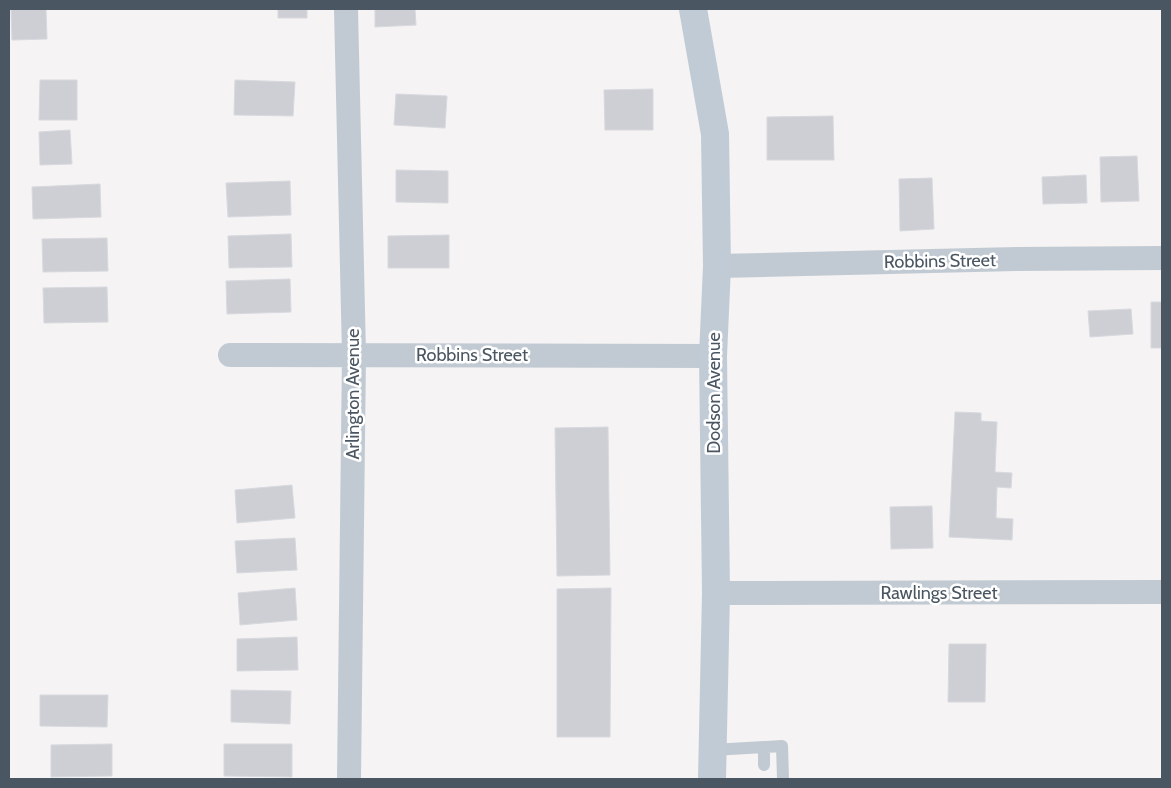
<svg xmlns="http://www.w3.org/2000/svg" width="1171" height="788" viewBox="0 0 1171 788" font-family="Cabin,sans-serif">
<style>
.building{fill:#cdcfd5;stroke:#d7d9de}
.lines{fill:none;stroke-linecap:round;stroke-linejoin:round}
.lane{stroke:#c1cad2;stroke-width:12}
.street{stroke:#c1cad2;stroke-width:24}
.secondary{stroke:#c1cbd6;stroke-width:28}
.labels{text-anchor:middle;stroke-width:5;stroke-linejoin:round;paint-order:stroke}
.street-label{font-size:18px;fill:#4a5661;stroke:#fff}
</style>
<rect width="100%" height="100%" fill="#f5f3f3"/>
<path class="building" d="M11,9H46L47,39L12,40Z
M278,9H307V18H278Z
M375,9H415L416,25L375,27Z
M40,80H77V120H39Z
M235,80L295,82L293,116L234,115Z
M653,89V130H605L604,90Z
M396,94L447,96L445,128L394,125Z
M833,116L834,160H767V117Z
M70,130L72,164L40,165L39,132Z
M1137,156L1139,201L1101,202L1100,157Z
M396,170L448,171V203L396,202Z
M1086,175L1087,203L1043,204L1042,177Z
M932,178L934,229L900,231L899,179Z
M290,181L291,215L228,217L226,183Z
M100,184L101,217L33,219L32,187Z
M291,234L292,267L229,268L228,236Z
M449,235V268H388V236Z
M107,238L108,271L43,272L42,239Z
M290,279L291,312L227,314L226,281Z
M107,287L108,322L44,323L43,288Z
M1151,302H1162V348H1151Z
M1131,309L1133,334L1090,337L1088,311Z
M955,412L981,413V421L997,422L995,472L1012,473L1011,488L997,487L996,518L1013,519L1012,540L949,537Z
M608,427L610,575L557,576L555,428Z
M292,485L295,518L237,523L235,490Z
M932,506L933,548L891,549L890,507Z
M295,538L297,570L237,573L235,541Z
M295,588L297,620L240,625L238,593Z
M611,588L610,737H557V589Z
M297,637L298,670L237,671V639Z
M949,644H986L985,702H948Z
M231,690L291,691L290,724L231,722Z
M40,695H108L107,727L40,726Z
M112,744V776L51,777V745Z
M224,744H292V777L224,776Z"/>
<g class="lines">
<path class="lane" d="M764,747V765
M713,750L782,746L783,779"/>
<path class="street" d="M346,9L354,354L349,779
M717,266L1017,259L1162,258
M230,355L713,356
M716,593L1162,592"/>
<path class="secondary" d="M693,9L715,134L717,266L713,356L716,593L712,779"/>
</g>
<g class="labels">
<g class="street-label">
<text transform="translate(940 261) rotate(-1)" y="6">Robbins Street</text>
<text x="472" y="361">Robbins Street</text>
<text transform="translate(714 393) rotate(-90)" y="6">Dodson Avenue</text>
<text transform="translate(353 394) rotate(-90)" y="6">Arlington Avenue</text>
<text x="939" y="599">Rawlings Street</text>
</g>
</g>
<rect width="1171" height="788" fill="none" stroke="#4a5661" stroke-width="20"/>
</svg>
